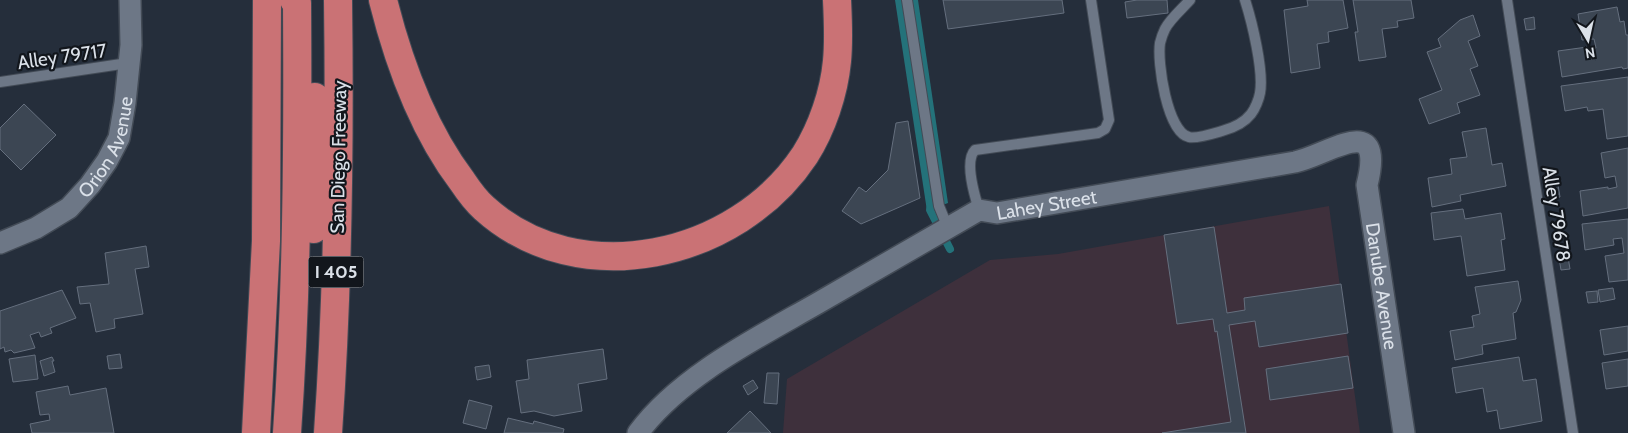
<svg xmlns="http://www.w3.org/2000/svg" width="1628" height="433" viewBox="0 0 1628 433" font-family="Cabin,sans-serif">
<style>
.education{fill:#3e303c}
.water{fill:#24727a}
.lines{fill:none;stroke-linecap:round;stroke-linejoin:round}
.stream{stroke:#24727a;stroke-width:8}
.building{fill:#3c4653;stroke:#656f7e}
.lane-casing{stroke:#434b56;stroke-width:12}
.street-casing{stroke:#434b56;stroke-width:24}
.highway-casing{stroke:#434b56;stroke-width:30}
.lane{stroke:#6d7786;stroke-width:10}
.street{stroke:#6d7786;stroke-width:21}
.highway{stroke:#ca7275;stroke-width:28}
.labels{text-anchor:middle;stroke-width:4.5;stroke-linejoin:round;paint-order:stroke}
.shield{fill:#12161c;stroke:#9fa4ac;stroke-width:1}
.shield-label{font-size:18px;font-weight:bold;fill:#dbe1e9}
.street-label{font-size:19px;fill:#dbe1e9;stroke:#12161c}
</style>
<rect width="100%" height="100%" fill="#252e3b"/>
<path class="education" d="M1329,206L1360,433H783L787,379L990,260L1058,254Z"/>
<path class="water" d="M895,0H918L948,203L927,211Z"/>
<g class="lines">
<path class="stream" d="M932,200L930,210L950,249"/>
</g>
<path class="building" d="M943,0H1062L1064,13L948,29Z
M1137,0H1167L1168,13L1127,18L1125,2Z
M1307,0H1343L1348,28L1328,32L1329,42L1317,44L1320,68L1291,73L1284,10L1308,6Z
M1353,0H1411L1414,18L1397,21L1398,27L1382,29L1386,57L1359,61L1355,32H1358Z
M1617,7L1620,22L1624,21L1626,35H1628V68L1623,69L1622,67L1562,77L1558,51L1587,47V49L1596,48L1594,39L1582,40L1578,14Z
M1473,15L1480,36L1468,41L1478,66L1470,69L1480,95L1457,103L1460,113L1429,124L1419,99L1442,90L1427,52L1441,47L1438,39L1460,20Z
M1534,17L1535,29L1526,30L1524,19Z
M1628,77V136L1607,139L1603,109L1588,111L1587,107L1565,111L1561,86Z
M24,104L56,135L21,170L0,149V128Z
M908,121L920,198L861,224L842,211L859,187L866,192L888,170L896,123Z
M1486,128L1492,165L1502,163L1506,186L1460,195L1461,201L1432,207L1428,178L1452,174L1450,159L1467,157L1462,132Z
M1628,148V208L1583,216L1580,191L1608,187V189L1617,187L1615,176L1605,178L1601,153Z
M1558,185L1560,197L1549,198L1548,186Z
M1463,209L1465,219L1501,213L1505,239L1501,240L1505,270L1467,276L1461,236L1434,240L1431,213Z
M1628,219V280L1609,282L1605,256L1624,253L1622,238L1613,239L1614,245L1585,250L1582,224Z
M1214,227L1227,313L1245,310L1244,298L1341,284L1348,333L1259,347L1255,321L1229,325L1246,433H1162L1231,422L1217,331L1215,332L1213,319L1177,324L1164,235Z
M146,246L149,267L135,269L143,314L114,319L115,328L96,332L90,303L80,304L77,287L109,284L105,253Z
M1568,257L1570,269L1561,270L1559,258Z
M1518,281L1521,300L1516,312L1513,313L1516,339L1482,345L1483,354L1455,360L1450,331L1474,327L1472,316L1480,314L1475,287Z
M1613,288L1615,299L1600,302L1598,290Z
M62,290L76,318L50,328L52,333L41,337L39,332L30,335L35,348L14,353L11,350L5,352L4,347L0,349V311Z
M1597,291L1598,302L1588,303L1586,292Z
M1628,326V351L1604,355L1600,330Z
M603,349L607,379L578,384L582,411L554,416L534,411L521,413L516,381L529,379L527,360Z
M120,354L122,368L109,369L107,356Z
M35,355L38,379L13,382L9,359Z
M1348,356L1353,388L1270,400L1266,369Z
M52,357L54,361H52L55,372L44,376L40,361Z
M1519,357L1523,381L1536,379L1542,421L1500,429L1497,410L1487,412L1483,388L1456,393L1452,368Z
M1628,359V386L1606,389L1602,363Z
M489,365L491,377L477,380L475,367Z
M767,373H779L777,404L764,403Z
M753,380L758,388L748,395L743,386Z
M68,386L70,395L106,388L114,433H32L30,424L50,420L49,414L40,415L36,392Z
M469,400L492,406L486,429L463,423Z
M750,411L771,433H727Z
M508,418L533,424L534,421L564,429L563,433H504Z"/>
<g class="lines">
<defs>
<path id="lane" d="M907,0L939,206L948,228
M1190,0C1182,9 1170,19 1165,29C1163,33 1161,39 1160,43C1157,62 1167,132 1189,137C1196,139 1215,133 1222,131C1233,128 1244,123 1251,114C1255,109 1259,99 1260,93C1264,71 1252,22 1245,0
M1507,0L1573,433
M0,82L128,63
M979,210C975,197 964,161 975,150L1098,133L1105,129L1109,120L1091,0"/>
<g id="street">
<path id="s1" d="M0,243L36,228L69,208L90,185L107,161L119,138L125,103L131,45L130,0"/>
<path id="s2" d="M638,433C680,376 757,338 818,303C871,272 925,241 979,210L997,213L1295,162C1329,155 1386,109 1367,185L1404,433"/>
</g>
<path id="highway" d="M383,0C399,64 422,128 462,181C468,190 475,200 484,208C579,294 737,258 805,155C822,128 834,93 837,61C839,41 838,20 837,0
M314,229L317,161L315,97
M256,433L266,241L267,0
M287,433C297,290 298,147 297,3L294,0
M328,433C338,289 340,145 338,0"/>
</defs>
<use href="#lane" class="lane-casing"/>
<use href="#street" class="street-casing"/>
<use href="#highway" class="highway-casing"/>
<use href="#lane" class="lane"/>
<use href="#street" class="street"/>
<use href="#highway" class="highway"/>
</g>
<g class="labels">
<rect class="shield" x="308.5" y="256.5" width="55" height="31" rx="4"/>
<g class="shield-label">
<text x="336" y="278">I 405</text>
</g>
<g class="street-label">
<text transform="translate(62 56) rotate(-8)" y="7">Alley 79717</text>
<text dy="7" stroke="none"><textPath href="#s1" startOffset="151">Orion Avenue</textPath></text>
<text transform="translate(338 157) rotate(-89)" y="7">San Diego Freeway</text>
<text dy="7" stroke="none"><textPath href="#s2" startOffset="478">Lahey Street</textPath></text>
<text transform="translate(1557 214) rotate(81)" y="7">Alley 79678</text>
<text dy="7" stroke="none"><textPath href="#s2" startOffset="949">Danube Avenue</textPath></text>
</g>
</g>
<g transform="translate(1588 40) rotate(171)" stroke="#12161c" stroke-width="4" paint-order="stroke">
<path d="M0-4L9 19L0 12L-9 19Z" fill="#dbe1e9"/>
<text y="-8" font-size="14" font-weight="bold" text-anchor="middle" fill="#dbe1e9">N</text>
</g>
</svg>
